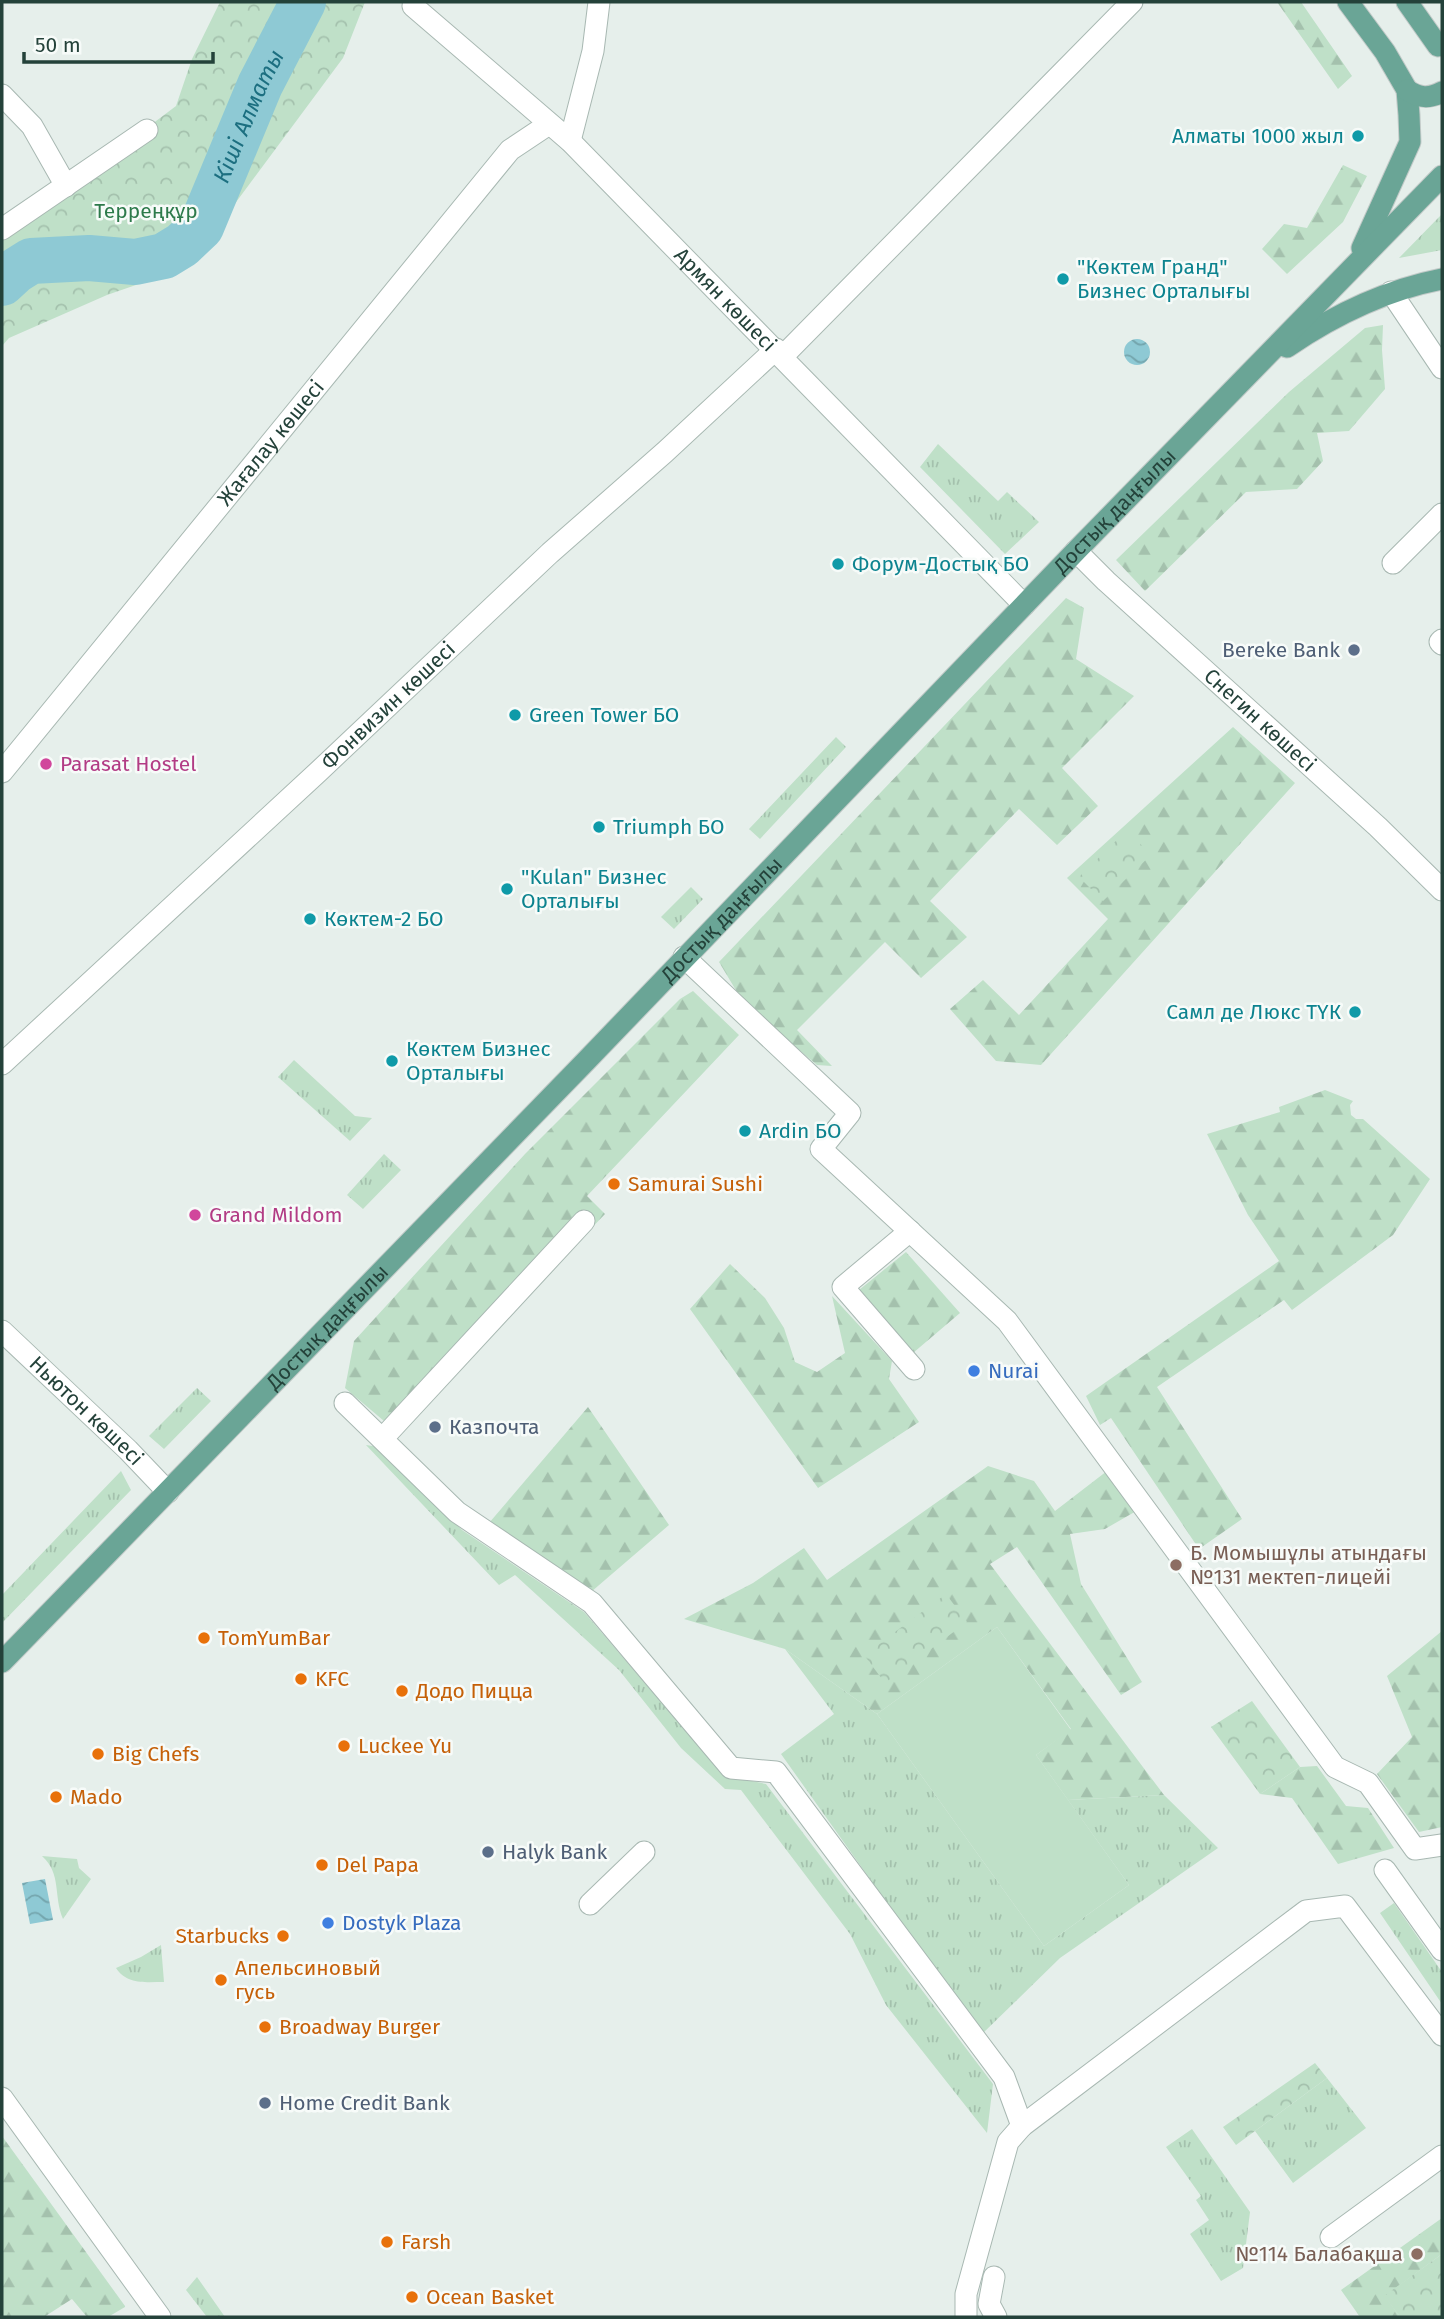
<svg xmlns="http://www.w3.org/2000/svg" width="1444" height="2319" viewBox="0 0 1444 2319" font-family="'Fira Sans',sans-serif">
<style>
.grass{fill:url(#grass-tufts)}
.forest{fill:url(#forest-firs)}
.park{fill:url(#park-crowns)}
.pitch{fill:#bfe0c8}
.water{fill:url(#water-waves)}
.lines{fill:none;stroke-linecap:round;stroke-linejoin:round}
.river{stroke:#8ec9d4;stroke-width:46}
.minor-casing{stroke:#a8b8b2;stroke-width:23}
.major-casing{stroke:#c2cac8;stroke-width:23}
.minor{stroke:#fff;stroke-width:21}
.major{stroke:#6aa596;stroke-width:21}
.culture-dot{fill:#0f9aa8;stroke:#f7fbf9;stroke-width:2.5}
.service-dot{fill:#5c6f8a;stroke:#f7fbf9;stroke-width:2.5}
.hotel-dot{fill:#d1479c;stroke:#f7fbf9;stroke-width:2.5}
.food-dot{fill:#e8710a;stroke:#f7fbf9;stroke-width:2.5}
.shop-dot{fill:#3f7fe0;stroke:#f7fbf9;stroke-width:2.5}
.education-dot{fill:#8d6e63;stroke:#f7fbf9;stroke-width:2.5}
.labels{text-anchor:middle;stroke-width:5;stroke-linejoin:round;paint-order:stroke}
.culture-label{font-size:21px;fill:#0d838f;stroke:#f7fbf9;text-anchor:start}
.park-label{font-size:21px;fill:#2d7a4b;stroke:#f7fbf9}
.street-label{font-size:21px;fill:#24423a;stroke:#f7fbf9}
.service-label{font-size:21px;fill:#4e5e75;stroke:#f7fbf9;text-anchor:start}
.hotel-label{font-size:21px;fill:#b23c85;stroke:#f7fbf9;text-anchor:start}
.food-label{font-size:21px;fill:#c56008;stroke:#f7fbf9;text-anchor:start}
.shop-label{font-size:21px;fill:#366cbe;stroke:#f7fbf9;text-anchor:start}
.education-label{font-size:21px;fill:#785e54;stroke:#f7fbf9;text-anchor:start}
.water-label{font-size:23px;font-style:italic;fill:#1c6f80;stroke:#f7fbf9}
</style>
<defs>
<pattern id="grass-tufts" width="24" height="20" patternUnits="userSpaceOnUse" patternTransform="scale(1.75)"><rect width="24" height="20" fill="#bfe0c8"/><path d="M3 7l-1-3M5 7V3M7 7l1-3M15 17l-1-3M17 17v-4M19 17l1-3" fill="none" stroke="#a4c1ad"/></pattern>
<pattern id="forest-firs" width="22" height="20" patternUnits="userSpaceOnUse" patternTransform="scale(1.75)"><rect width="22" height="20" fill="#bfe0c8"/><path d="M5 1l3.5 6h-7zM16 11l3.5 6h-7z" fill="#a4c1ad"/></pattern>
<pattern id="park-crowns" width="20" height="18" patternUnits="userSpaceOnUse" patternTransform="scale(1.75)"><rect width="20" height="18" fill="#bfe0c8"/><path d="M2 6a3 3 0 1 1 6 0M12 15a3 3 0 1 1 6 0" fill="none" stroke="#a4c1ad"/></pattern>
<pattern id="water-waves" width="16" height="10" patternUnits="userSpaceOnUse" patternTransform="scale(1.75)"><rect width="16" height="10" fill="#8ec9d4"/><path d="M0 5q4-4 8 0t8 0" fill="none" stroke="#74a5ad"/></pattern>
</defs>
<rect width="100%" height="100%" fill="#e6efeb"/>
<path class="grass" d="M1442,214V250L1399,258Z
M938,444L998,501L1007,492L1039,522L1005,554L920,467Z
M836,737L846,747L760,839L749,829Z
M691,887L703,899L674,929L661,917Z
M294,1060L355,1116L372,1118L350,1141L278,1077Z
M384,1154L401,1170L363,1209L347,1195Z
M197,1388L211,1401L164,1449L149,1436Z
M366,1445L379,1447L462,1530L584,1612L724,1775L766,1784L993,2084L987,2133L886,2005L850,1934L741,1790L725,1789L681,1748L619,1670L515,1575L499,1585Z
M121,1471L131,1490L2,1623V1595Z
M785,1649L877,1714L1044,1946L1129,1885L1068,1800L1164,1795L1218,1848L1060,1958L981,2035L781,1754L834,1714Z
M42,1856L77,1859L79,1868L91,1879L63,1919C53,1896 62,1874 42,1856Z
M1394,1903L1442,1972V2004L1380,1913Z
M161,1945L164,1982C146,1982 127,1985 116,1968L141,1957Z
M1327,2078L1366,2128L1293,2183L1255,2131Z
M1192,2129L1250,2212L1243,2268L1221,2281L1190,2234L1209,2220L1196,2200L1201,2196L1166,2147Z
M197,2277L225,2317H207L186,2290Z"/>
<path class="forest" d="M1277,2H1301L1352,76L1338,89Z
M1343,165L1367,176L1343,222L1287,274L1262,249L1284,224L1307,228Z
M1383,325L1382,350L1385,389L1349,431L1317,433L1323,461L1297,489L1246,492L1145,591L1116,560L1289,392L1365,328Z
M1066,598L1084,608L1076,659L1134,696L1062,768L1098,806L1057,845L1019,809L930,901L967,937L921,978L885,942L797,1030L832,1066L817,1065L743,1002L719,962Z
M1233,727L1295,783L1041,1065L996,1061L950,1009L983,980L1019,1015L1108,919L1067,878Z
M693,991L739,1035L587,1196L605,1214L397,1432L345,1388L354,1341L525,1154L680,999Z
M1325,1090L1353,1101L1350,1105L1351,1115L1356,1119H1363L1430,1179L1393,1235L1292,1310L1284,1300L1157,1387L1242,1519L1199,1549L1111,1418L1100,1425L1086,1396L1279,1261L1248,1215L1207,1134L1280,1112L1279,1107Z
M906,1252L960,1313L913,1353L859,1290Z
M730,1264L765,1298L784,1328L795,1362L817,1372L845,1353L832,1296L892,1361L889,1379L919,1422L818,1488L690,1309Z
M588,1407L669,1525L591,1592L489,1523Z
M988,1466L1034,1481L1055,1511L1107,1471L1138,1510L1105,1529L1070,1534L1081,1584L1142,1682L1121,1695L1017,1547L990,1564L1164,1795L1068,1800L1036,1755L1071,1729L997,1627L877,1714L785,1649L684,1619L753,1583L804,1548L827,1580Z
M1442,1631V1827L1419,1832L1377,1774L1412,1737L1387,1676Z
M1317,1766L1346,1806L1368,1808L1394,1848L1338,1864L1292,1798L1260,1794L1300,1767Z
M2,2136L125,2306V2307L108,2317H87L72,2299L44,2317H4L2,2315Z
M1442,2218V2254L1385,2296L1400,2317H1360L1341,2290Z"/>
<path class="park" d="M220,2H365L343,58L188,267L107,295L9,338L2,346V237L176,106L192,59Z
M1127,830L1151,855L1103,901L1079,877Z
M946,1594L967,1622L885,1683L864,1655Z
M1252,1701L1300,1767L1260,1794L1211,1727Z
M1315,2063L1327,2078L1236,2145L1223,2127Z
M1442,2254V2317H1400L1384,2296Z"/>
<path class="pitch" d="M997,1627L1071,1730L1036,1755L1129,1885L1044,1946L877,1714Z"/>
<path class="water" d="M1124 352a13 13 0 1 1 26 0a13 13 0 1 1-26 0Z
M45,1879L53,1920L30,1924L22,1883Z"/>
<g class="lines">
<path class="river" id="s1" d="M2,283L15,271L31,261L89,258L135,262L164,256L182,245L201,227L260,85L303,2"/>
<defs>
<g id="minor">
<path id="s2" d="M413,6L570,141L1024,605"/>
<path d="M2,95L32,126L66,186"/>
<path d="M570,141L593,51L599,2"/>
<path d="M2,229L147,130"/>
<path d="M1391,292L1442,368"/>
<path d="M783,356L1132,2"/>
<path id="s3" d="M1076,551L1106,581L1378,827L1442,890"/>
<path d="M1393,563L1442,514"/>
<path d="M1442,640L1440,642L1442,644"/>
<path id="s4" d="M2,772L510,150L549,124"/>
<path d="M684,957L850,1113L821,1149L1007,1321L1335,1767L1368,1783L1415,1849L1442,1845"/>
<path id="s5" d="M2,1064L318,772L550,553L665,452L776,349"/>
<path d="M910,1231L843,1287L914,1369"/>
<path id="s6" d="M2,1331L128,1450L168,1492"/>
<path d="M345,1403L457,1512L592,1603L731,1768L776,1772L1004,2077L1022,2126"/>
<path d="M383,1438L584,1221"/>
<path d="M1385,1870L1442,1950"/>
<path d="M590,1904L644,1852"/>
<path d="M2,2098L160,2317"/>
<path d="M1331,2237L1442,2156"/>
<path d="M994,2277L989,2304L996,2317"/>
<path d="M966,2317V2294L1008,2142L1022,2126L1306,1911L1345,1906L1442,2035"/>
</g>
<g id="major">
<path d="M1348,2L1385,52L1407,90L1409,115L1410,142L1362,248"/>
<path d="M1407,2L1438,46"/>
<path d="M1407,90C1419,98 1429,99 1442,92"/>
<path d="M1287,347C1334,315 1386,290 1442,279"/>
<path id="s7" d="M2,1662L586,1061L1076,551L1442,176"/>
</g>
</defs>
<use href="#minor" class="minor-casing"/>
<use href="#major" class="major-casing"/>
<use href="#minor" class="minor"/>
<use href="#major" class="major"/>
</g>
<g class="culture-dot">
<circle cx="1358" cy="136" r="7"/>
<circle cx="1063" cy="279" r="7"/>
<circle cx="838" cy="564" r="7"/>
<circle cx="515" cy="715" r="7"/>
<circle cx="599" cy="827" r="7"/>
<circle cx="507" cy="889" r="7"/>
<circle cx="310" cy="919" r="7"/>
<circle cx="1355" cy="1012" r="7"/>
<circle cx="392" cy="1061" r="7"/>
<circle cx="745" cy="1131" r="7"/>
</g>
<g class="service-dot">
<circle cx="1354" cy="650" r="7"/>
<circle cx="435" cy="1427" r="7"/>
<circle cx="488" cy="1852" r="7"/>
<circle cx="265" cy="2103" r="7"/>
</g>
<g class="hotel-dot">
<circle cx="46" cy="764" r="7"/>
<circle cx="195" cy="1215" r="7"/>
</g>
<g class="food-dot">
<circle cx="614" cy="1184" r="7"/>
<circle cx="204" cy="1638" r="7"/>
<circle cx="301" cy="1679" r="7"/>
<circle cx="402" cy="1691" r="7"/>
<circle cx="344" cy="1746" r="7"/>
<circle cx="98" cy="1754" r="7"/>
<circle cx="56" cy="1797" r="7"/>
<circle cx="322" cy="1865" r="7"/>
<circle cx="283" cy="1936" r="7"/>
<circle cx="221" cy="1980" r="7"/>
<circle cx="265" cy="2027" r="7"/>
<circle cx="387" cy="2242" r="7"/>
<circle cx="412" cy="2297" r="7"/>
</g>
<g class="shop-dot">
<circle cx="974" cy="1371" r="7"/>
<circle cx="328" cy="1923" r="7"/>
</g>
<g class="education-dot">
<circle cx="1176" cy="1565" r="7"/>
<circle cx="1417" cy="2254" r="7"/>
</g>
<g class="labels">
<g class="culture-label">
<text x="1344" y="143" text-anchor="end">Алматы 1000 жыл</text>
<text x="1077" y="274">"Көктем Гранд"<tspan x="1077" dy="24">Бизнес Орталығы</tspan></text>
<text x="852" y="571">Форум-Достық БО</text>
<text x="529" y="722">Green Tower БО</text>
<text x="613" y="834">Triumph БО</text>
<text x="521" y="884">"Kulan" Бизнес<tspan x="521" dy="24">Орталығы</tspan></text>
<text x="324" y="926">Көктем-2 БО</text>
<text x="1341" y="1019" text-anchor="end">Самл де Люкс ТҮК</text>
<text x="406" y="1056">Көктем Бизнес<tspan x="406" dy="24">Орталығы</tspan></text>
<text x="759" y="1138">Ardin БО</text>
</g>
<g class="park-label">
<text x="146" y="218">Терреңқұр</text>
</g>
<g class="street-label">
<text dy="7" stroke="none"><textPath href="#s2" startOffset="429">Армян көшесі</textPath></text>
<text dy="7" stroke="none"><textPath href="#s4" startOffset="425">Жағалау көшесі</textPath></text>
<text dy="7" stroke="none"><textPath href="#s7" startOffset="1601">Достық даңғылы</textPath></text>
<text dy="7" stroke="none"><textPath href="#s5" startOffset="527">Фонвизин көшесі</textPath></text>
<text dy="7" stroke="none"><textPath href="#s3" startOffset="250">Снегин көшесі</textPath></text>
<text dy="7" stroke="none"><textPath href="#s7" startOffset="1034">Достық даңғылы</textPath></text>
<text dy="7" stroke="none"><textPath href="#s7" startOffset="467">Достық даңғылы</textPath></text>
<text dy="7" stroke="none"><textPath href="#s6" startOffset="116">Ньютон көшесі</textPath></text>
</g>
<g class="service-label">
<text x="1340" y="657" text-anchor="end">Bereke Bank</text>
<text x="449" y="1434">Казпочта</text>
<text x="502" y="1859">Halyk Bank</text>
<text x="279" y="2110">Home Credit Bank</text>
</g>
<g class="hotel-label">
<text x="60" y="771">Parasat Hostel</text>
<text x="209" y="1222">Grand Mildom</text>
</g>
<g class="food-label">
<text x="628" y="1191">Samurai Sushi</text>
<text x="218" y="1645">TomYumBar</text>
<text x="315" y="1686">KFC</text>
<text x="416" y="1698">Додо Пицца</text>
<text x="358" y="1753">Luckee Yu</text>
<text x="112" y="1761">Big Chefs</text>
<text x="70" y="1804">Mado</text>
<text x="336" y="1872">Del Papa</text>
<text x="269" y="1943" text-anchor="end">Starbucks</text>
<text x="235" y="1975">Апельсиновый<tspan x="235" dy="24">гусь</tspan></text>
<text x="279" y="2034">Broadway Burger</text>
<text x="401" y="2249">Farsh</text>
<text x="426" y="2304">Ocean Basket</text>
</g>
<g class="shop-label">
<text x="988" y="1378">Nurai</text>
<text x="342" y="1930">Dostyk Plaza</text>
</g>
<g class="education-label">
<text x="1190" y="1560">Б. Момышұлы атындағы<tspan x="1190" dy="24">№131 мектеп-лицейі</tspan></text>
<text x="1403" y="2261" text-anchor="end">№114 Балабақша</text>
</g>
<g class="water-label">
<text dy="8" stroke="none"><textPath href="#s1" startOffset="338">Кіші Алматы</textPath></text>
</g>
</g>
<rect width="1444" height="2319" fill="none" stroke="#24423a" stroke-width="7"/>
<path d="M24 52v10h189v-10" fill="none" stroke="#24423a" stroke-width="3.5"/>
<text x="35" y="52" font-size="21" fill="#24423a" stroke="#f7fbf9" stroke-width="5" paint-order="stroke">50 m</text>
</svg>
